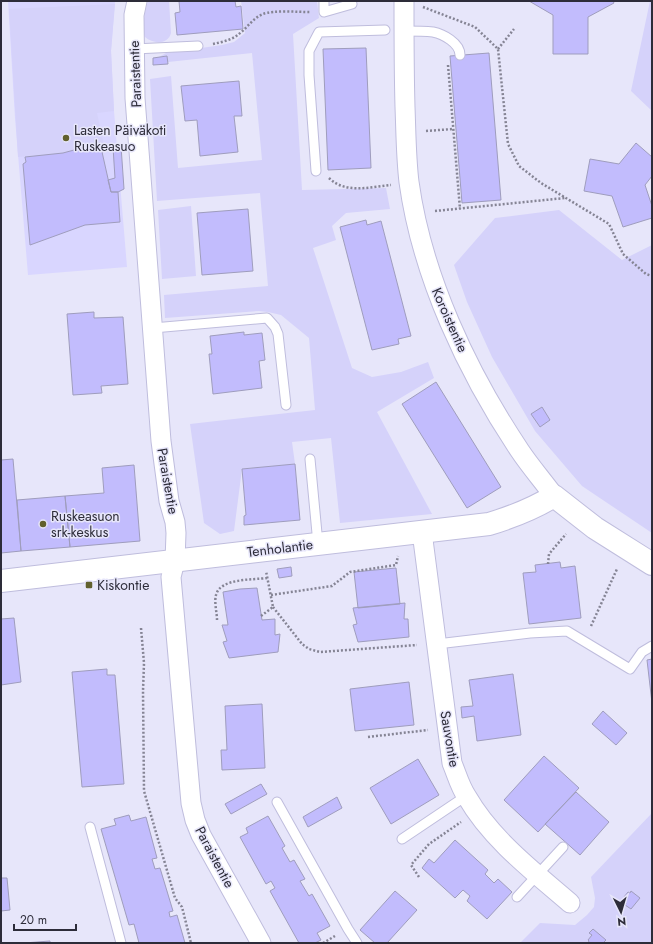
<svg xmlns="http://www.w3.org/2000/svg" width="653" height="944" viewBox="0 0 653 944" font-family="Jost,sans-serif">
<style>
.built{fill:#d9d6ff}
.green{fill:#d5d2fa}
.building{fill:#c2bcfd;stroke:#9f9dbd}
.lines{fill:none;stroke-linecap:round;stroke-linejoin:round}
.lane-casing{stroke:#bfbddd;stroke-width:11}
.street-casing{stroke:#bfbddd;stroke-width:21}
.secondary-casing{stroke:#bfbddd;stroke-width:24}
.path{stroke:#858494;stroke-width:2.5;stroke-dasharray:2 2;stroke-linecap:butt}
.lane{stroke:#fff;stroke-width:9}
.street{stroke:#fff;stroke-width:19}
.secondary{stroke:#fff;stroke-width:22}
.poi-dot{fill:#61602d;stroke:#e7e6fa;stroke-width:1.5}
.labels{text-anchor:middle;stroke-width:3;stroke-linejoin:round;paint-order:stroke}
.street-label{font-size:14px;fill:#2d2c39;stroke:#e7e6fa}
.poi-label{font-size:14px;fill:#2d2c39;stroke:#e7e6fa;text-anchor:start}
</style>
<rect width="100%" height="100%" fill="#e7e6fa"/>
<path class="built" d="M8,1H115L111,51L114,111L127,267L28,275L15,118Z"/>
<path class="green" d="M148,1H169L171,33C168,45 153,44 145,37C141,25 145,13 148,1Z
M241,1H317L319,18L293,34L302,190L386,188L390,209L346,213L332,226L336,240L313,248L352,368L372,377L401,372L428,362L434,378L377,412L432,514L340,523L331,438L292,442L295,464L242,469L234,531L220,534L204,523L190,424L315,410L309,338L281,315L268,312L259,311L165,318L164,295L268,286L260,193L157,201L150,79L171,76L178,168L262,160L252,53L168,62L167,56L159,57L166,53L222,45L234,42L245,33Z
M650,1H652V111L631,91Z
M115,4L111,51L114,111L97,113L105,150L102,151L100,143L63,153L18,157L9,9Z
M191,206L196,276L162,279L158,210Z
M559,210L622,260L652,245V533L582,486L535,431L492,357L467,302L454,265L495,218Z
M652,813V943H520L540,923L575,925L587,915L594,907L595,898L591,877Z"/>
<path class="building" d="M179,1H235L236,7L241,6L243,29L177,35L175,13L180,12Z
M529,1H613L614,3L588,17V54H553V15Z
M366,48L371,168L328,170L323,49Z
M489,53L501,200L462,203L450,56Z
M167,56L168,64L153,65V58Z
M239,81L242,116H234L238,152L200,156L197,120L185,121L181,86Z
M100,143L111,192H118L120,222L85,225L30,245L23,164L26,162L25,157L63,153Z
M636,143L652,157V176L645,185L652,206V218L623,227L612,196L584,191L590,159L619,164Z
M121,146L124,189L118,192H111L108,180L115,178L113,147Z
M248,209L253,271L202,275L197,213Z
M366,220L367,225L381,221L411,336L398,339L399,344L372,350L340,227Z
M94,312V318L123,317L128,384L101,386L102,393L73,395L67,314Z
M244,332V335L262,333L265,360L259,361L262,388L213,394L209,354H212L210,336Z
M436,382L501,487L467,508L402,404Z
M542,407L550,420L540,427L531,414Z
M13,459L21,551L1,553V460Z
M295,464L300,520L244,525V516L246,515L242,469Z
M134,465L140,541L70,547L65,496L104,493L102,468Z
M65,496L70,547L21,551L17,500Z
M560,562L561,568L575,566L581,618L529,624L523,573L536,572L535,565Z
M291,567L292,576L279,578L277,569Z
M396,568L400,604L358,608L354,572Z
M257,588L262,620L275,619V635L280,634L278,652L229,658L223,642L227,641L222,625H228L223,592L240,589Z
M405,603L404,619H408L409,637L358,642L353,625L357,624L353,608Z
M14,618L21,682L1,685V619Z
M652,659V703L647,660Z
M107,669V675H115L124,784L82,787L72,672Z
M513,674L521,735L477,741L474,716L462,718L461,707L473,706L469,680Z
M409,682L414,725L355,731L350,689Z
M262,704L265,768L222,770L221,750H227L225,706Z
M603,711L627,733L616,745L592,724Z
M544,756L579,788L538,832L504,800Z
M418,759L439,795L391,824L370,788Z
M261,784L267,794L231,814L225,804Z
M576,792L609,822L580,855L545,824Z
M337,797L342,808L308,827L303,817Z
M129,815L131,821L146,817L157,858L152,859L155,869L160,868L173,911L169,912L170,917L177,915L185,943H139L134,924L129,925L101,829L116,825L114,819Z
M268,816L285,846L282,848L290,862L294,860L305,879L300,881L309,896L312,894L330,926L317,933L321,940L315,943H299L270,891L275,888L271,881L266,884L240,837L248,833L246,828Z
M455,840L488,870L485,874L494,883L498,879L512,892L487,919L467,901L470,896L463,890L455,898L422,868L429,859L434,863Z
M1,878H7L10,910L1,911Z
M395,891L417,910L387,943H375L360,930Z
M631,891L640,898L631,909L625,905L626,903L624,901L626,898L624,897L628,892L630,893Z
M593,929L606,940L603,943H588L589,941L588,940L592,935L589,933Z
M50,941V943H24Z"/>
<g class="lines">
<defs>
<path id="lane" d="M324,1V12L352,4
M404,31C414,31 424,31 433,32C443,34 460,43 460,55
M134,49L198,46
M316,171L309,75V51L319,32L385,30
M153,328L267,318L275,327L278,334L286,405
M310,459L318,544
M437,644L530,633L567,631L630,669L642,652L652,646
M277,802L348,929L357,943
M90,827L121,943
M402,839L466,796
M517,897L563,847"/>
<path id="street" d="M137,1L134,15L135,98L161,441L169,501L175,522L176,533L175,561L171,577L191,803L195,820L201,835L261,943
M404,1C404,36 404,71 405,107C406,132 406,157 409,182C422,276 467,372 520,451C530,466 543,481 554,496
M422,532L452,763C457,775 460,787 467,797C491,839 534,872 570,903"/>
<path id="secondary" d="M1,581L489,524C512,517 533,509 554,496L595,528L652,564"/>
</defs>
<use href="#lane" class="lane-casing"/>
<use href="#street" class="street-casing"/>
<use href="#secondary" class="secondary-casing"/>
<path class="path" d="M423,7L475,27L498,49L508,144L519,166L541,183L609,224L623,254L646,274L652,276
M213,44C222,42 232,40 239,34C247,28 253,18 263,14C273,10 298,12 310,12
M498,49L514,29
M448,65L460,209
M426,131L453,129
M329,178C345,194 370,187 391,185
M435,211L565,198
M548,564L549,554L566,534
M271,595L332,586L350,572L396,565L398,556
M273,607L302,644L309,649L320,652L417,645
M261,616L273,607L266,571
M217,620C217,613 214,602 216,595C220,578 253,580 267,578
M591,626L617,569
M141,628L144,663L143,691L144,791L175,898L182,907L191,943
M368,737L428,730
M419,877L411,865L429,844L461,822
M323,943L335,936"/>
<use href="#lane" class="lane"/>
<use href="#street" class="street"/>
<use href="#secondary" class="secondary"/>
</g>
<g class="poi-dot">
<circle cx="66" cy="138" r="4"/>
<circle cx="43" cy="524" r="4"/>
<rect x="85" y="581" width="8" height="8" rx="2"/>
</g>
<g class="labels">
<g class="street-label">
<text transform="translate(135 74) rotate(-92)" y="5">Paraistentie</text>
<text transform="translate(450 320) rotate(66)" y="5">Koroistentie</text>
<text transform="translate(168 481) rotate(80)" y="5">Paraistentie</text>
<text transform="translate(280 548) rotate(-7)" y="5">Tenholantie</text>
<text transform="translate(450 739) rotate(80)" y="5">Sauvontie</text>
<text transform="translate(215 857) rotate(62)" y="5">Paraistentie</text>
</g>
<g class="poi-label">
<text x="74" y="135">Lasten Päiväkoti<tspan x="74" dy="16">Ruskeasuo</tspan></text>
<text x="51" y="521">Ruskeasuon<tspan x="51" dy="16">srk-keskus</tspan></text>
<text x="97" y="590">Kiskontie</text>
</g>
</g>
<rect width="653" height="944" fill="none" stroke="#2d2c39" stroke-width="4"/>
<g transform="translate(621 912) rotate(175)" stroke="#e7e6fa" stroke-width="3" paint-order="stroke">
<path d="M0-3L7 15L0 10L-7 15Z" fill="#2d2c39"/>
<text y="-6" font-size="11" font-weight="bold" text-anchor="middle" fill="#2d2c39">N</text>
</g>
<path d="M14 924v6h62v-6" fill="none" stroke="#2d2c39" stroke-width="2"/>
<text x="20" y="924" font-size="12" fill="#2d2c39" stroke="#e7e6fa" stroke-width="3" paint-order="stroke">20 m</text>
</svg>
